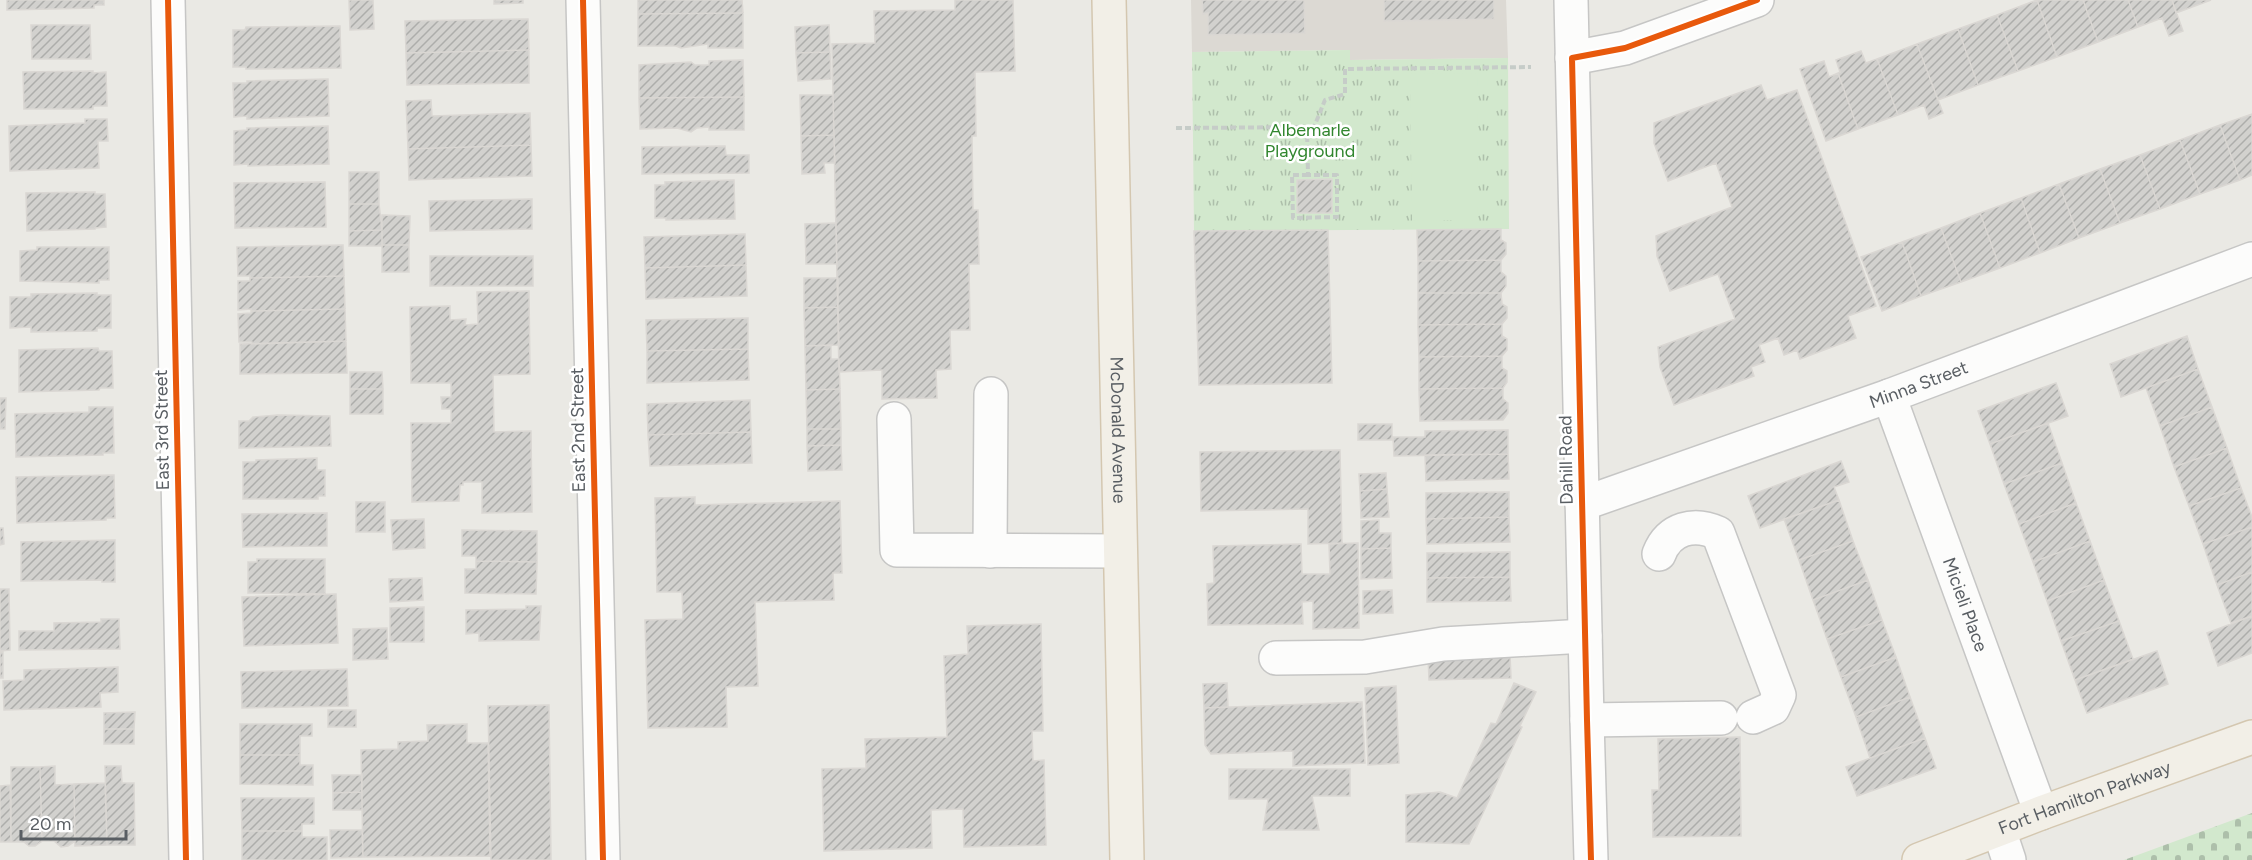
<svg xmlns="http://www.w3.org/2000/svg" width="2252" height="860" viewBox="0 0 2252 860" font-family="Figtree,sans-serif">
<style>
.education{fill:#dcd9d3}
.cemetery{fill:url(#cemetery-stones)}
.park{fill:url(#park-tufts)}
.pitch{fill:#d2e8cd}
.building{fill:url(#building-hatch);stroke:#dad7d3;stroke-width:1.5}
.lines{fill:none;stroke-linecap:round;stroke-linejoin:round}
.minor-casing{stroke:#c6c6c5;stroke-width:36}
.major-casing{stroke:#d4c7b0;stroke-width:36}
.path{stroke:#c6ccc8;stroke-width:4;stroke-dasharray:6 3;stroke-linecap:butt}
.minor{stroke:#fcfcfb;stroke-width:33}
.major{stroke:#f2efe7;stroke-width:33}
.cycleway-casing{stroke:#fff;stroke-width:10}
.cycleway{stroke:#e8590c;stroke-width:6}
.labels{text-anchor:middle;stroke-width:5;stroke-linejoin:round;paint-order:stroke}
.park-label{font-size:18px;fill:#31862e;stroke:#fff}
.street-label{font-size:18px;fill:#595e63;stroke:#fff}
</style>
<defs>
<pattern id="cemetery-stones" width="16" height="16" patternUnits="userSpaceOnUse" patternTransform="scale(1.5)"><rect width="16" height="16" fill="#d2e8cd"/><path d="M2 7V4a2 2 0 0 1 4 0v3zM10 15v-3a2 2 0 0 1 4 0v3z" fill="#adbfaa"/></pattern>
<pattern id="park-tufts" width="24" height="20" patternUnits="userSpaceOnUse" patternTransform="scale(1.5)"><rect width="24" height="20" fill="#d2e8cd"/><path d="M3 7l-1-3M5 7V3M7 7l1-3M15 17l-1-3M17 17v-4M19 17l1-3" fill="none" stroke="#adbfaa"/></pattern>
<pattern id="building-hatch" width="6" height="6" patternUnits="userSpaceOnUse" patternTransform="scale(1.5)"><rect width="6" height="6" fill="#d2d1ce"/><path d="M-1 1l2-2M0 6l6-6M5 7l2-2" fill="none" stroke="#adadab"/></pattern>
</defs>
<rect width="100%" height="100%" fill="#eae9e4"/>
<path class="education" d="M1191,0H1506L1508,58L1350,60L1349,50L1192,52Z"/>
<path class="cemetery" d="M2252,813V860H2124Z"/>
<path class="park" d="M1350,50V60L1508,58L1509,229L1194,231L1192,52Z"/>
<path class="pitch" d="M1477,73L1478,220L1412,221L1410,74Z"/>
<path class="building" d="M7,0H104V5H94V8L7,10Z
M349,0H373L374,29L350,30Z
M494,0H523V3L494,4Z
M638,0H742L743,13L638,14Z
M955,0H1013L1015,71L975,72L976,136H972L973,210H978L979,264H969L970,330H950L951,369L936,370L937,398L882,399V370L839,372L832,44L875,43L874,11L955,10Z
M1202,0H1304L1305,33L1208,35V13L1203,14Z
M1384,0H1494V19L1384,21Z
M2037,0L2057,57L2018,71L1997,15Z
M2037,0H2083L2098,42L2057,57Z
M2083,0H2128L2138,27L2098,42Z
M2128,0H2172L2183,31L2169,36L2162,18L2138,27Z
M2172,0H2211L2176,13Z
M743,13V48H708V44L681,48L676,46H638V14Z
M1997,15L2018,71L1978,85L1958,29Z
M528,19L529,50L406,53L405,21Z
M31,25H90L91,59H32Z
M829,25L830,52L796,53L795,27Z
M340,26L341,68L246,69V67H233V30H245L246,27Z
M1958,29L1978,85L1938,100L1917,44Z
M1917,44L1943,113L1929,119L1924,105L1898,115L1877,59Z
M529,50V83L407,85L406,53Z
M1861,51L1866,63L1877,59L1898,115L1858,129L1838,73L1840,72L1836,60Z
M830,52L831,79L798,81L796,53Z
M743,60L744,97L639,98V65L691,62L695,65H709V61Z
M1824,61L1829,77L1838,73L1858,129L1826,141L1800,69Z
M93,71V73L106,72L107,106H93V109H24L23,72Z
M328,79L329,116L247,119V116L234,117L233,83H247V81Z
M1761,85L1767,100L1797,90L1876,306L1848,316L1856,338L1800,359L1797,350L1784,355L1778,338L1759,345L1765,362L1751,367L1754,376L1674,405L1660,367L1658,347L1735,319L1718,274L1670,291L1657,256L1656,236L1732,207L1716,163L1668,181L1654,143V123Z
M800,95H833L834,135L801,136Z
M744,97V130H709V127L697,128L691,132L677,128L640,129L639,98Z
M431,100L432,116L530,113L531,145L408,149L406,101Z
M2252,114V175L2240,180L2220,125Z
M85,119H107L108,141H98L99,168L10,171L9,126L85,123Z
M2220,125L2240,180L2200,194L2180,140Z
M328,126L329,164L248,166V164L234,165V131L247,130V128Z
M834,135L835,163H824L825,173L802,174L801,136Z
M2180,140L2200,194L2160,209L2140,155Z
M531,145L532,176L409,180L408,149Z
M725,146L726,155H749V173L642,174V147Z
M2140,155L2160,209L2120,223L2100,169Z
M2100,169L2120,223L2079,238L2059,184Z
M349,172H379V204H349Z
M1332,179V213H1297V180Z
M734,180L735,219L666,220V218H655V185H665V182Z
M325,182L326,227L235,228L234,183Z
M2059,184L2079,238L2040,253L2021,198Z
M95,192V194H105L106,227L95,228V229L27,231L26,193Z
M2021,198L2040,253L2000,268L1980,213Z
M532,199V229L430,231L429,201Z
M349,204H379L382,230L349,231Z
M1980,213L2000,268L1961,282L1941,228Z
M382,215L410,216L409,245H382Z
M836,223L837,264H806L805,224Z
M1941,228L1961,282L1921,296L1902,242Z
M1501,229V240L1506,243V254L1501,260L1418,261L1417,230Z
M382,230V246H349V231Z
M1328,230L1332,383L1199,385L1194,231Z
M745,234L746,265L645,268L644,237Z
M1902,242L1921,296L1882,311L1861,257Z
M343,245L344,276L250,278V276H238L237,247Z
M382,245H409V272H382Z
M37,247H109V280H99V283L20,281V251L37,250Z
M430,256H533V286H430Z
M1501,260V272L1506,276V286L1501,293H1418V261Z
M746,265L747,296L646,299L645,268Z
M344,276L345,309L251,311V309L238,310V281H250V278Z
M804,278H838V307L804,308Z
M529,291L530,374L493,375L494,432L531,431L532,512L482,513V482H463V485H460L459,501L412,502L411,423H451V409H442L441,397H451V383H411L410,307L450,306V320L466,319L465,325L478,324L477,292Z
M97,293V295H111V328H97V331L31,332V327L10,328V297H31V294Z
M1418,293H1501L1502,304L1507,307V318L1502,324L1418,325Z
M838,307L839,345L805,346L804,308Z
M345,309L346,341L252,344V342H239L238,314L251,313V311Z
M748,318V349L647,351L646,320Z
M1502,324V336L1507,339V350L1502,356L1419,357L1418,325Z
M2187,336L2198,369L2121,397L2110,364Z
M346,341L347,373L240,374V344Z
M831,345V359H839L840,389L806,390L805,346Z
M98,348L99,351H112L113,388H100L99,390L19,392V350Z
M748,349L749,380L647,383V351Z
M1502,356V368L1507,371V382L1503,388L1419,389V357Z
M2198,369L2212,407L2160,426L2146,388Z
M350,372H382L383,389H350Z
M2056,383L2068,416L1990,444L1978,411Z
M1503,388V399L1508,403V413L1503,420L1420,421L1419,389Z
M350,389H383V414H350Z
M840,389L841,429H807L806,390Z
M0,398H6L5,429H0Z
M750,400L751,432L648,435L647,404Z
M89,407H113L114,453H103V455L16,457L15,414L89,412Z
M2212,407L2227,448L2174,467L2160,426Z
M278,415L330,416L331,446L239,448V421H249L253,417Z
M2048,423L2062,463L2004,484L1990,444Z
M1358,424H1392V440H1358Z
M807,429H841V445L807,446Z
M1508,430V454L1394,456L1393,437H1425V431Z
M751,432L752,463L650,466L648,435Z
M841,445L842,470L808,471L807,446Z
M2227,448L2241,488L2189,506L2174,467Z
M1340,450L1342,543L1308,544V509L1201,511L1200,452Z
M1508,454L1509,479L1426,481L1425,455Z
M317,458V470H325V496H318V499H243V462H256V460Z
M1841,461L1849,482L1834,487L1839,500L1760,528L1748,496Z
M2062,463L2076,503L2019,524L2004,484Z
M1386,473L1387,489L1360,491L1359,474Z
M114,475L115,518H106V520L17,523L16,477Z
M2241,488L2252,517V527L2203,544L2189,506Z
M1387,489L1389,517L1361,518L1360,491Z
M1509,492V517L1426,519V493Z
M695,497V505L840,501L842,573H833L834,600L755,602L758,686L726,687L727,727L648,728L645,620L683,619L682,592H657L655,498Z
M1839,500L1853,541L1799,560L1784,519Z
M356,502H385V532H356Z
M2076,503L2090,541L2033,562L2019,524Z
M327,513V546L243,547L242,514Z
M1509,517L1510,542L1427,544L1426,519Z
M424,519L425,548L393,550L391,520Z
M1379,520V533H1391V548L1361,549V521Z
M2252,527V572L2217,585L2203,544Z
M0,528H3L4,544L0,545Z
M462,530L537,531V562L476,561V556H462Z
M115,540V582H102V580L21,581V542Z
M1853,541L1868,580L1813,600L1799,560Z
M2090,541L2104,580L2047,601L2033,562Z
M1358,543L1359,628L1313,629V601L1302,602L1303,624L1208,625L1207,584L1214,583L1213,546L1301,544L1302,574H1330L1329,544Z
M1391,548L1392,578L1361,579V549Z
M1510,552V577L1427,578V553Z
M257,559H325V594L248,593V562H257Z
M476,561L537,562L536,594L465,593V569H476Z
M2252,572V616L2231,623L2217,585Z
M1510,577L1511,601L1427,602V578Z
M422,578L423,600L390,602L389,579Z
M1868,580L1882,620L1827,639L1813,600Z
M2104,580L2119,621L2061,641L2047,601Z
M0,589H9L10,650L0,651Z
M1392,590L1393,613L1363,614V591Z
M336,594L338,643L244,646L242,597Z
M526,606H541L539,640L479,641V633L466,634V610L526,609Z
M424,607V642H390V608Z
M2252,616V653L2218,666L2207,633Z
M101,619H119L120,649L19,650V631H54V623L101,622Z
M1882,620L1896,657L1841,677L1827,639Z
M2119,621L2133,659L2075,680L2061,641Z
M1041,624L1043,731H1032L1033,761L1044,760L1046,845L964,847L963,809L931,810L932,848L824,851L822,769L866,768L865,739L947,737L944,656L968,654L967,626Z
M387,628L388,659L353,660V629Z
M2157,651L2168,684L2087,713L2075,680Z
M0,652H3V678H0Z
M1510,654L1511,678L1429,680L1428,656Z
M1896,657L1910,697L1856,717L1841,677Z
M118,667V692L100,693L101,707L4,710L3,681L24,680V670Z
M347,669L348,706L242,708L241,672Z
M1227,683L1228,707L1204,708L1203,684Z
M1514,683L1536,692L1520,726L1522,727L1469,844L1406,842V795L1440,792L1457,798L1491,723L1496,724Z
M1396,686L1399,763L1368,765L1365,688Z
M1910,697L1925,738L1870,758L1856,717Z
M1362,702L1365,763L1293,766V751L1211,754L1205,745L1204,708Z
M549,705L551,860H491L488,706Z
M328,710H356V727H328Z
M135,712L134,729H104V713Z
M240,724H312V736H300V755H240Z
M467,724V743H488L490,856L363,857L361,750L398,749V742L428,741L427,725Z
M104,729H134V744H104Z
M1740,737L1741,836L1653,837L1652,790H1659L1658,739Z
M1925,738L1936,768L1857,796L1846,767Z
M240,755H300V765H313V785L240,784Z
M55,766V785L74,784L75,841L68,846L61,847L54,841H42L40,767Z
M105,766H121L122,783H134L135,845H107Z
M11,767H40L42,841L35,846H29L24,842H11Z
M1229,769H1350V796H1312L1319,830H1263L1268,799H1229Z
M332,775H362V792L333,793Z
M105,783L107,845L75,846L74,784Z
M10,785L11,842H0V786Z
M362,792V810H333V793Z
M241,798H314V824H302V831H242Z
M330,830H362L363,857L331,858Z
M242,831H302V837H327V860H242Z"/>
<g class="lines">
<defs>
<g id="minor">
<path d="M168,0L186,860"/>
<path d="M583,0L603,860"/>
<path d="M1571,0L1587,720L1591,860"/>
<path d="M1572,58L1625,48L1757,0"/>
<path id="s1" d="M1889,396L2041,813"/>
<path d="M894,419L897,550L1120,551"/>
<path id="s2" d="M1582,504L1889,396L2252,259"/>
<path d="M990,551L991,394"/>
<path d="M1659,554C1669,528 1694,522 1718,533L1779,695L1773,708L1753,717"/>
<path d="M1276,658L1365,657L1443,644L1585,636"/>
<path d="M1587,720L1721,718"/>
<path d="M1999,830L2009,860"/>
</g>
<g id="major">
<path id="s3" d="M1109,0L1127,860"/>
<path id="s4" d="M1919,860L2041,813L2252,737"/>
</g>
</defs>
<use href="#minor" class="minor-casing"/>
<use href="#major" class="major-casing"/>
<path class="path" d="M1307,127L1308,175H1337V217L1293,218L1292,175H1308
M1176,128L1314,127L1325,100L1345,94V69L1531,67"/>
<use href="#minor" class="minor"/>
<use href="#major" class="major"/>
<defs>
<path id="cycleway" d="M168,0L186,860
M583,0L603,860
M1591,860L1587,720L1572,58L1625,48L1757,0"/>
</defs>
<use href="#cycleway" class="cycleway-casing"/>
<use href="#cycleway" class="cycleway"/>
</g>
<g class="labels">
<g class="park-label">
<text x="1310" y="136">Albemarle<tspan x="1310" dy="21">Playground</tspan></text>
</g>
<g class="street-label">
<text dy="6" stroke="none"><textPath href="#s2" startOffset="357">Minna Street</textPath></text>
<text transform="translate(162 430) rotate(-91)" y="6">East 3rd Street</text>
<text transform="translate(578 430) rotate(-91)" y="6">East 2nd Street</text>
<text dy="6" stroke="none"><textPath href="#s3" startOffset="430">McDonald Avenue</textPath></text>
<text transform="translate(1566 460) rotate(-91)" y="6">Dahill Road</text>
<text dy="6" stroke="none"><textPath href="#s1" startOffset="222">Micieli Place</textPath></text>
<text dy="6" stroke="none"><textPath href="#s4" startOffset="177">Fort Hamilton Parkway</textPath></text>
</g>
</g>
<path d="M21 830v9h105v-9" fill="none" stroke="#595e63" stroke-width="3"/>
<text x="30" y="830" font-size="18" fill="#595e63" stroke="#ffffff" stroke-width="4.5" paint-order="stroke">20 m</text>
</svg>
